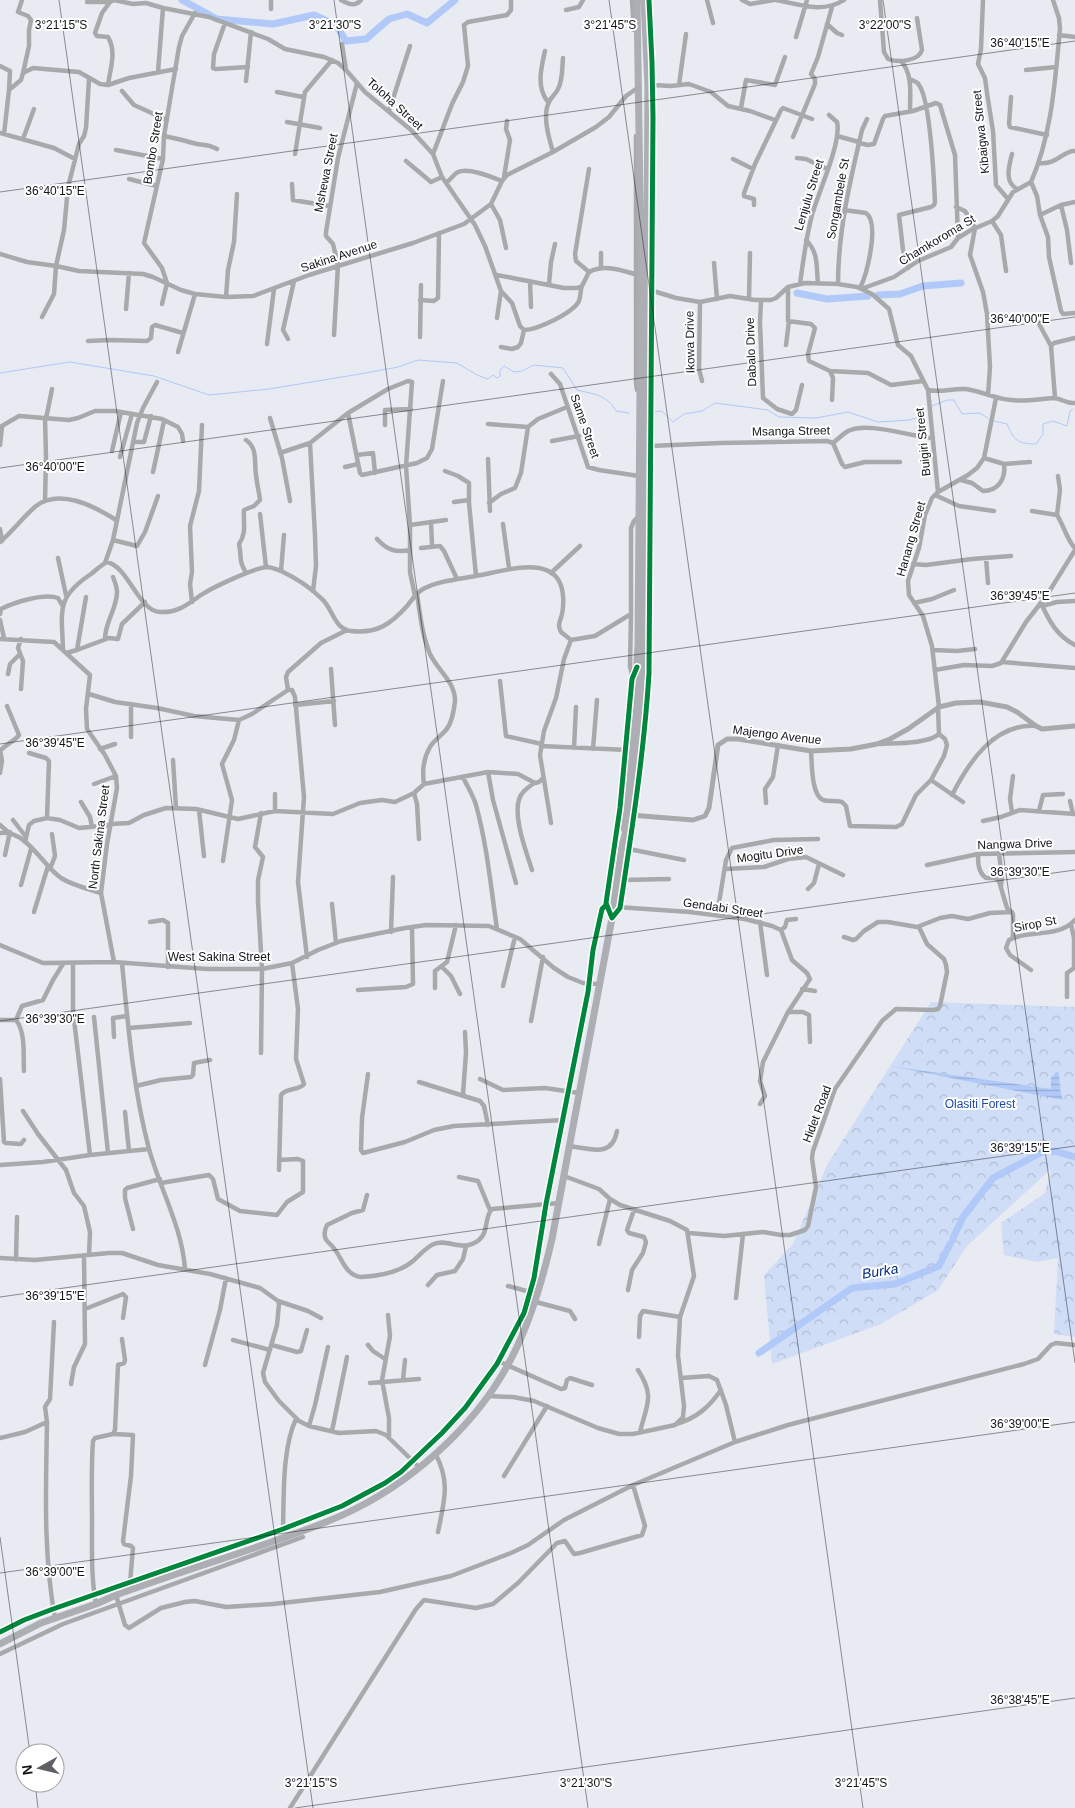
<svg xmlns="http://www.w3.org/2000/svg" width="1075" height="1808" viewBox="0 0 1075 1808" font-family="Arial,sans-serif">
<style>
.forest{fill:url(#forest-crowns)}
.water{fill:url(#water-rules)}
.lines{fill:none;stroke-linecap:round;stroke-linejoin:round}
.stream{stroke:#b0c9f8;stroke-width:1}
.river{stroke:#b0c9f8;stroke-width:7}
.minor{stroke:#a7a9ab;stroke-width:4.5}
.tertiary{stroke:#a7a9ab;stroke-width:5}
.trunk{stroke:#acaeb3;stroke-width:7}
.cycleway-casing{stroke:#fff;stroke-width:8}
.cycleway{stroke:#00873e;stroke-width:5}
.ticks{fill:none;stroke:#131519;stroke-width:1;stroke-opacity:0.45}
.labels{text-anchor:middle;stroke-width:4;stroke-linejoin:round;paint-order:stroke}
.street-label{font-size:12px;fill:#131519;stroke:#fff}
.park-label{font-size:12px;fill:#1e4aa4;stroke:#fff}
.water-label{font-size:14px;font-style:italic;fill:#032c85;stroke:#fff}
.ticks-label{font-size:12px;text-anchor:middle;fill:#131519;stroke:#fff;stroke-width:4;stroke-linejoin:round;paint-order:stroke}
</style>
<defs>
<pattern id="forest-crowns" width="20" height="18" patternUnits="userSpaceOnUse" patternTransform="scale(1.25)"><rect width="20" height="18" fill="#d0ddf7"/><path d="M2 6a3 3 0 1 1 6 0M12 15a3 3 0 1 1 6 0" fill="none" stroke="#b2bdd3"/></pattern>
<pattern id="water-rules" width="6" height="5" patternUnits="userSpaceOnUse" patternTransform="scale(1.25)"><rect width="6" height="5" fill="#b0c9f8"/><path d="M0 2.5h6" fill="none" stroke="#96acd4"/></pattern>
</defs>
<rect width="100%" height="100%" fill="#e8ebf2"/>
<path class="forest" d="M931,1002L1075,1007V1337L1054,1334L1058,1258L1037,1262L1004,1255L1001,1223L1045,1193L1051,1169L967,1246L938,1290L881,1324L772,1364L764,1275L793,1244L827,1165Z"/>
<path class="water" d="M890,1066L1051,1089V1078L1056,1072L1059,1073L1060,1089L1063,1100Z"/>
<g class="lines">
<path class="stream" d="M0,373L70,362L154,376L209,395L269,389L354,375L398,367L418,360L457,363L477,375L488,379L493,375L497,378L500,376V370L504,366L514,372L522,371L534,365L563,368L577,390C594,394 607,395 616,411L629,413
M932,406L947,400H954L962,414L980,413L988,418
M653,412L662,411L673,422L684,414L702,411L715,403L768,410L779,417L816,418L848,412L878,422L909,420L920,417L926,411
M994,421L1007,424C1014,440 1017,444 1036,444L1043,434V424L1053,421L1067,426L1070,411L1073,409"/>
<path class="river" d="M182,0L217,19L273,24L314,15L336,25L346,41L366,39L389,19L407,14L427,23L455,0
M797,293L827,299L868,296
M878,295L900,294L923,286L961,283
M1054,1151L1075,1157
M953,1238L963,1217L993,1178L1048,1149
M759,1353L852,1288L895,1284L939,1266L950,1244"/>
<path class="minor" d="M22,0L18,12L28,16L31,20L29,30V46L23,73
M271,0V9
M341,0C348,4 355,7 361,0
M632,0L634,30
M707,0L713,23
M742,0L750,4L774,0
M776,0C798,4 823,14 844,0
M880,0L884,52L888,59C898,63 919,61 922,50L917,18
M983,0L981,49L978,64L985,78L987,93L993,131L996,185L1008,199
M87,2H110
M566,10L579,7L583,0
M225,23L214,54L213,68L216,69L248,67
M827,24L837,33L842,35
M1059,35L1075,37
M796,37L807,0
M342,44L346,70
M545,51C541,69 536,87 548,102
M901,61C913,74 910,94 910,111
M0,66L10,71L9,90
M1026,70L1056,67
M158,72L163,8
M246,81L251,32
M108,85C110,69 117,52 108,37L97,36L95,33L102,13L110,2L114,0L133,4L146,3L163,8L209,17L268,39L285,49L324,57L338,63L346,70L365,92L411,130L433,154L442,177L475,225L485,246L501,291L512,303L520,326L524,330C537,330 573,313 579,301C581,296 580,291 582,286
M653,85L671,86L689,84L711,92L728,106L750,111L775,120
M679,85L686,34
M122,91L134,105L167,120
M277,92L303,97
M1011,97L1009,124L1010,127L1047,135
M741,108L746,80L775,85L785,57
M389,111L410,46
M287,122L320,128
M0,133L54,148L75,159
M4,134L9,90L21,80L23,73L33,68L79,72L100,84L108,85L129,78L176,69
M164,136C174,138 183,140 193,143C202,146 207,143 217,149
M636,136V383L637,390
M837,136L859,142
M793,137L815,84V79L811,74L818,57L832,7
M23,139L34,109
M859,143L868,145L874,144L883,119L885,116L913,111L936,103L940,105L955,155L958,238
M116,150L163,159
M553,152C549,138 542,116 549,102C551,97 556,94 558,89C563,80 562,68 563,58
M295,154L305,92L332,60
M433,154L452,104L463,82L468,66L464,25L468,22L507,15L511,10V0
M1012,154C1009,166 1004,182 1017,189
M797,158L806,159L827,169
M733,159L753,169
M406,161L431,182L442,177
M1039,163C1058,165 1063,150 1075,151
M589,169L575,254L576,261L589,272
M504,177L510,140L506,129L507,121
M129,179L157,186
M1031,182L1037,196L1040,215L1048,237L1049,257L1061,311L1063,314L1075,313
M446,183C450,180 454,174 458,172C468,167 492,177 502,181
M292,184L293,200L329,206
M491,204L500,220L506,248
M754,205V199L744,196V193L755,164L781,110L783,108L812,119
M1061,205L1067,230L1071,263
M956,207L965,211L975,228L970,255L983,292L987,314L990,367L988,395
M844,210L866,213C880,223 867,274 860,288
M1040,215L1061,205L1075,202
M992,221L1001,235L1006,271
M806,240C819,253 816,266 818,283
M0,254L27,262L56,266L79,271L143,274L153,277L181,290L195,294L226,297L253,296L309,275L413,243L464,224L491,204L502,181L507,175L553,152L596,127L609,117L626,96L636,89
M714,263L717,299
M601,268V253
M908,268L903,250L899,215L931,207L934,205L935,202C934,180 930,100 919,85C917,81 913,81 909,79
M497,275L564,288H577L582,286L589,272C605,264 620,270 635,274
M530,281L531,307
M549,284L551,262L555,244
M800,284C803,261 806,238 812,215C818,193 842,142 837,122L829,115
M838,284C838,232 850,181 862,130L867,119
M788,287V321L811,324L815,328L808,354L809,361L830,371L868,373L891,385L923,381
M861,289L894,277L918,261L951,247L958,238L971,230L992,221L998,216L1013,192L1031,182C1052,134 1055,81 1060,29L1059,18L1053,0
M650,290L676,298L700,302L730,296L755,300H771L776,298L788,287L805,283L838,284L857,287L872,294L889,309L898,345L911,356L928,390C940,393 953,388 966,389C981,391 995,399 1011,400C1025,402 1039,399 1053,398C1061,398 1066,404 1075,403
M226,297L228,270L234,242L237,194
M749,299L750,253
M420,300L434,301L438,298L439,233
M761,301L760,322L763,398L777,409L792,414L796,410L802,385
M700,302L699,369L702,381
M162,304L167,283L162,268L144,243L163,159L164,136L179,47L182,36L195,13
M126,309L129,273
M42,317L54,294L56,266L64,230L68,187L79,144L84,136L86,128L89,79
M497,318L501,291
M1038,322L1051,346
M334,335L338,265L333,244L326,236V232L338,158L357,83
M420,337L421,285
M288,339L283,330L294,281
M88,341L110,340L147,341L151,338L152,327L155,325L183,333
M267,344L274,289
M786,345L789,321
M501,347L512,349L518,347L521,343L524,330
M178,352L195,294
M830,371L833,378L832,400
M551,374L560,384L588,467L599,470L639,476
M928,390L938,492
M1055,398L1051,346L1054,343L1075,338
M348,413L360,473L362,475L417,463L427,458L432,449L443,381
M270,418L282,458L290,501
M46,419L52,389
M488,424L528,427
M385,425V410L411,409
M0,427L19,416L69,420L78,418L95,411H115L162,419L178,427L182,434L183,441
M552,441L579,436
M133,442H144L151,416
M310,443L315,536L316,566L313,591
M833,443C838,439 843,434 848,431C869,421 910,437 933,438
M833,443L842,464L845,467L865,462H900
M0,445L2,427
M650,446L720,443L827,441L833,443
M112,451L121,412
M280,453L310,443L348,413L388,389L408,381L412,382L406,466L410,525V572L415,596
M357,455L373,453L375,473
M120,457L132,414
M984,458L1004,464L1030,462
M488,459L490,511
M345,467L358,464
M445,471L458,476L469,483V503L476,576
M153,472L164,421
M961,480L972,483L983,491C998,491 1006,479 1004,464
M935,495L959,506L994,511
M45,501L46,457L45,418
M454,502L469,500
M489,503L501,494L515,488L521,473L528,427L538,419L567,407
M1032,511L1057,515C1063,524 1068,542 1075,548
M260,514L266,567
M1057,515L1060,490L1058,476
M431,522L432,545
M503,524L509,568
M410,525L446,520
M0,529L2,541
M377,539C387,550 396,553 410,550
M113,540L137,546L145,532L158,496
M0,542C13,531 23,517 36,506C60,488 94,506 116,520
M421,548L440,546L444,551L457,579
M58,558L66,595
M986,558L988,583
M105,563L113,540L137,423L143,408L157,382
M913,564L926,565L972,559L1011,556
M281,571L284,535
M246,573C238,559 242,558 239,544C247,533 243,522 244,510L254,506L260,500C259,492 257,484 256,475C254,463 258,448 246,440
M551,573L580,546
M417,594C420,614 422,635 430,654C438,671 455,681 455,701C454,710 452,723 446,730C441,736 434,740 430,747C423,759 422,771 424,784
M192,602L190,584L192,572L190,526L199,491L202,425
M914,603L932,599L954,590
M1041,603C1049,621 1057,636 1075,645
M1042,606L1057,602L1075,601
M0,614L1,609C15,602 44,593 58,598L62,605
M631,614L630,666L632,675
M0,620L4,638
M0,639L54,642L90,675L86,709L87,729L105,755L116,776L117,788L107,844L101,893L114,962
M21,639L18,648L23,661L21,689
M105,639C105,621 117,609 117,592C117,587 115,582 113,577
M63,650C62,611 55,598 91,574C96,570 101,565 107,562C128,566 139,612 160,612C178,613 188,604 201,595C213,587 254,568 267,567C272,567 277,570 281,571C296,578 311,588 322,599C333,609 334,629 351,631C377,634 391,624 407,606C412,600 416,593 423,589C440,580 462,579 481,575C502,571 546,557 559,581C564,590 564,605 562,614C560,622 557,625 561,632L571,640L595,636L631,614V528L634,521L639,516
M77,650L86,597
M933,650L957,651L975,649
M66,653L77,650L109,638L118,639L122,624L145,602
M1002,662L1075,668
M331,669L335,725
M935,670L964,665L992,666L1001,663L1026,622L1047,595L1075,550
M634,673L620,808L606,903L612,918L620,908C632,830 644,753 649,674L653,117L652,62L649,0
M8,674L10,664L20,654
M500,681L506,736L542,744
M288,690L286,677L288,672L321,643L347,630
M89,694L115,702L157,708L194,716L239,720L252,714L288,690H292L295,697L304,797L298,882L307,957
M131,704V737
M295,705L334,701
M939,707L932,646L923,616L909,595L908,581L919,548L925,515L932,498L938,492L968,475L977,468L984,458L996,398
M880,744C896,743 928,744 939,734L938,707
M541,746L628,750
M574,748L576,707
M100,749L115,744
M593,749L597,700
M0,750L2,761L0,773
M0,751C5,745 16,740 19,735L7,706
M811,751C812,762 811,795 823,800C829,802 836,800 842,802L846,806L850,826L896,827L902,824L916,795L931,780L944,756L947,745L945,739L939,734
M29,753L46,758L49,761L47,818
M173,760L176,808
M488,772L493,800L516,883
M463,777C467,786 473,795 476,805C487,845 491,888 497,929
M931,780L963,802
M94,784L116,776
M414,793L417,804L419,839
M952,795C969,762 994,723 1036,726
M1070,801L1073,814
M81,802L90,817L92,827
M766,803L765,789L773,777L778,745
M199,810L204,856
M275,811V794
M1039,811L1043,795L1063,794
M1012,812L1010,799L1013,776
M13,820L26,837
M983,821L1001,817L1020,810L1075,814
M551,823L540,755L544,731L556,698L564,659L571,640
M111,824L129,823L144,815L166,808L196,809L238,819L275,811L333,814L360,803L382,800L395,802L414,793L424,784L488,772L518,774L535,783L539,782L543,778
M0,825L8,832
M0,833C26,829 42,865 61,878C72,885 88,889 101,893
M25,842L29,825L34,821L47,818L60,820L79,828L111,825
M629,849L684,860
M999,853L1002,877L1001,886
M978,854C978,863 978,872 986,878H995L999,881L1007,908L1013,914V938
M5,855L10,832
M223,861L232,800L222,764L234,740L239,720
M927,865L978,854L1075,852
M50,869L55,856L52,834
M725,869L764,867L788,859L806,857L843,875
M532,870C526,851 512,815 520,797C522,791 529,787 534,783
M624,880L669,879
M21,885L31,849
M808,889L814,883L819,864
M332,904L336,943
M617,907L690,912L745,919L772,926L781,930L792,960L807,973L810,979L788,1012L763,1062L760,1081L765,1096L760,1104
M34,912L48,866
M717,915L726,860L732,848L774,840L818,839
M150,922L163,920L168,923V967
M760,922L767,975
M781,930L785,927L787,920L796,919
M391,932L393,877
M844,937L853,940L856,939L864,931L878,922H888L917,927L940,918L952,916L968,919L990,913L1012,912
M0,945L43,963L114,962L207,969H262L292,963L318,950L341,941L405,928L426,925L489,926L520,939L554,968L568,977L583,983L598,984
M73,963V1011L90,1155
M122,963C128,1025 133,1088 149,1149C160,1189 182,1227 185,1269
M442,967L451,976L460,994
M1031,970L1010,955L1006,948L1009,940C1029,929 1057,939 1075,920
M503,986L515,937
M435,988V971L447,962L456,925
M802,989L815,991
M358,990L406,987L413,984L412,927
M1067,997V973L1074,968V938L1071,924
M788,1012H803L809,1015L810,1042
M94,1017L108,1153
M0,1020H16C26,1033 23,1055 24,1071
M16,1020L22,1006L43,1000L53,980L63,964
M531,1021L543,957
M129,1028L190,1023
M114,1037L113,1018L127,1016
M261,1053L262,969L258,901V880L263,857L255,847L261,813
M368,1074L362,1118L361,1150L363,1153L405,1142L434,1130L454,1126L563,1120
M0,1079L4,1142L6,1143L21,1144L24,1140
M480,1079L503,1090L545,1088L579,1093
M419,1082L480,1101L484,1106L488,1125
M136,1086L161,1080L191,1077L193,1075L194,1063L210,1060
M463,1094L466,1053L465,1032
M23,1111L38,1134L66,1170L74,1193L84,1206L90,1232L89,1255
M125,1112L129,1151
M569,1146C589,1148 612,1159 617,1131
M0,1165L43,1162L90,1155L149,1149
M279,1170L281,1095C287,1087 299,1091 304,1084L296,1059L298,1009L292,963
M459,1177L478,1181L490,1210
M161,1183L209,1175L213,1179L218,1199L240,1211L277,1215L287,1202L303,1192V1161L298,1159L279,1160
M367,1195L363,1210L352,1213L327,1225C325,1229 324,1233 325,1237C326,1242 329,1242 332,1246C342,1256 344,1275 361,1277C379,1276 399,1273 413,1261C419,1256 426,1247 434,1244C447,1238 463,1253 479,1240C489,1232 484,1217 492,1209L559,1203
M133,1229L125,1198V1190L127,1188L160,1179
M689,1233L724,1236L763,1232L781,1235H790L805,1230L808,1226L816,1187L812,1158L813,1151L835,1089L882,1021L896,1009L933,1010L938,1009L940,1006L947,972L946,965L944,959L927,944L919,927
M599,1244L610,1199
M0,1258L35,1260L109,1253H122L158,1265L210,1274L260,1288L278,1301L279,1304L277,1325L263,1373L265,1382L279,1401L299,1421L309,1426L339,1433L376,1431L386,1435L420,1468
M16,1260L17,1217
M428,1285L437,1275L455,1271L463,1259L466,1246
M508,1286L530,1292
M628,1290L632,1270L643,1253L646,1242L644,1237L629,1233L627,1230L634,1210
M736,1298L743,1234
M278,1301L308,1311L321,1318
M536,1302L570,1311L575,1319
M85,1309L123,1294L126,1297L123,1318
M388,1315L390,1336L382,1380L389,1418V1438
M54,1322L50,1399L45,1407L47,1422C46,1487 43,1553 55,1618
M639,1337L640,1316L643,1311L680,1317
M233,1340L270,1350
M272,1345L297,1352L301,1351L307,1330
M368,1345L373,1351L385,1359
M498,1361L561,1389L565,1388L567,1380L570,1378L592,1385
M205,1365L220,1310L226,1278
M638,1370C655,1396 647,1404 640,1432
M681,1378L709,1376L717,1380L726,1405L735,1442
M403,1380L405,1360
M370,1383L419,1379
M71,1384L74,1367L85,1344L84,1255
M488,1396L513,1397L534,1401L598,1428L619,1434H633L675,1425L683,1417L684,1406L678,1355L680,1317L694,1276L687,1230L670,1221L620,1205L610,1199L599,1189L564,1176
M676,1424C697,1418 709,1407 721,1390
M309,1426L315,1405L328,1347
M332,1431L347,1357
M114,1434L133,1435L131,1476L123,1541L124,1544L131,1546L133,1548L130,1583
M0,1438L25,1432L47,1422
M435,1453C451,1482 444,1502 438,1532
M504,1476L547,1406
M283,1529C284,1497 282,1448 296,1419
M116,1595L125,1625L129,1628L161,1608L185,1602L195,1601L226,1607L273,1604L380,1592L451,1576L511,1553L528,1545L564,1520L633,1485L735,1442L788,1425L1024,1364L1038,1359L1051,1345L1056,1343L1075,1345
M96,1604C91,1577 92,1550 92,1522C92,1495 91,1468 93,1441L95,1438L113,1434L115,1430L118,1365L124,1363L125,1360L122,1339
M0,1632L24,1620L53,1609L283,1529L342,1506L385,1483L401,1472L442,1433L465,1408L497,1364L524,1313L534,1278L546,1204L588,992L593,950L602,909L606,905
M0,1654L63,1624L303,1537
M290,1808L416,1609L424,1600L476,1608L493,1604L518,1583L557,1543L565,1541L574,1554L580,1553L642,1535L645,1526L633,1485"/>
<path class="tertiary" d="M630,815L693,820L705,816L709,808L718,745L727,739H738L811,751L851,749L877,744L890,739L908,729L939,707L956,703L980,702L1007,707L1017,712L1036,726L1042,729L1075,726"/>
<path class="trunk" d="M623,828L631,750L638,646L641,263L637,0
M0,1644L41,1623L96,1604L116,1595C170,1575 224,1559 277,1540C303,1531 330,1522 355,1509C419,1477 482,1419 514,1353C532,1317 543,1278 552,1239L612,918L622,846L630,815L637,752L644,646L645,559L648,86L644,0"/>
<defs>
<path id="cycleway" d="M637,667L632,679L620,808L606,903L612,918L620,908C632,830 644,753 649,674L653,117L652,62L649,0
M0,1632L24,1620L53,1609L283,1529L342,1506L385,1483L401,1472L442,1433L465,1408L497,1364L524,1313L534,1278L546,1204L588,992L593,950L602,909L606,905"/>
</defs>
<use href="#cycleway" class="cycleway-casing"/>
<use href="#cycleway" class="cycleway"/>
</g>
<path class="ticks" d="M59,0L313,1808M334,0L588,1808M609,0L863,1808M883,0L1075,1363M0,192L1075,41M0,468L1075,317M0,744L1075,593M0,1021L1075,870M0,1297L1075,1146M0,1537L30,1753M0,1573L1075,1422M35,1783L38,1808M295,1808L1075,1698"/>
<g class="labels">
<g class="street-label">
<text transform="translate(395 104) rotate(42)" y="4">Toloha Street</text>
<text transform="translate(981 132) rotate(-96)" y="4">Kibaigwa Street</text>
<text transform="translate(153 148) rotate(-81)" y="4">Bombo Street</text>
<text transform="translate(326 173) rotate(-79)" y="4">Mshewa Street</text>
<text transform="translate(809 195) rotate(-73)" y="4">Lenjulu Street</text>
<text transform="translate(838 199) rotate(-80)" y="4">Songambele St</text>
<text transform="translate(937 240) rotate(-31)" y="4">Chamkoroma St</text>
<text transform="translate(339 256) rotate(-18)" y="4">Sakina Avenue</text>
<text transform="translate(690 342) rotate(-91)" y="4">Ikowa Drive</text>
<text transform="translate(751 352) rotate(-92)" y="4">Dabalo Drive</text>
<text transform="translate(585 426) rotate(71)" y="4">Same Street</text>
<text transform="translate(791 431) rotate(-1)" y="4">Msanga Street</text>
<text transform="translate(923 442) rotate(-96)" y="4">Buigiri Street</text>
<text transform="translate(911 539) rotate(-74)" y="4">Hanang Street</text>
<text transform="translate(777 735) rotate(7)" y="4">Majengo Avenue</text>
<text transform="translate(99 837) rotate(-83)" y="4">North Sakina Street</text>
<text transform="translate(1015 844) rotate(-2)" y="4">Nangwa Drive</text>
<text transform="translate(770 854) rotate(-8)" y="4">Mogitu Drive</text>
<text transform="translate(723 908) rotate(8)" y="4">Gendabi Street</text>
<text transform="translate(1035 924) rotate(-11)" y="4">Sirop St</text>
<text x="219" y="961">West Sakina Street</text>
<text transform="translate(817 1114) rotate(-69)" y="4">Hidet Road</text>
</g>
<g class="park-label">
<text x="980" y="1108">Olasiti Forest</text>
</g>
<g class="water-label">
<text transform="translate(880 1271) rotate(-9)" y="5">Burka</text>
</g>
</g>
<g class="ticks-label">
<text x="61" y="29">3°21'15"S</text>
<text x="335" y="29">3°21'30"S</text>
<text x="610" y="29">3°21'45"S</text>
<text x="885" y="29">3°22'00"S</text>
<text x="1020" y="47">36°40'15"E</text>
<text x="55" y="195">36°40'15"E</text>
<text x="1020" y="323">36°40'00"E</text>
<text x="55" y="471">36°40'00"E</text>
<text x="1020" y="600">36°39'45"E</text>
<text x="55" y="747">36°39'45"E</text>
<text x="1020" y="876">36°39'30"E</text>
<text x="55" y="1023">36°39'30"E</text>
<text x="1020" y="1152">36°39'15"E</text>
<text x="55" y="1300">36°39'15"E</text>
<text x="1020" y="1428">36°39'00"E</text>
<text x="55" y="1576">36°39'00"E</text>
<text x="1020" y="1704">36°38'45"E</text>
<text x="311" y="1787">3°21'15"S</text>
<text x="586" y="1787">3°21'30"S</text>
<text x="861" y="1787">3°21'45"S</text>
</g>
<g transform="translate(40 1768) rotate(262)"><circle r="24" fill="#ffffff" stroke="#a1a1a3"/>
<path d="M0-4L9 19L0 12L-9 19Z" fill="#5e6065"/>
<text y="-8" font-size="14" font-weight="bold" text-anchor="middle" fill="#131519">N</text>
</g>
</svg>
